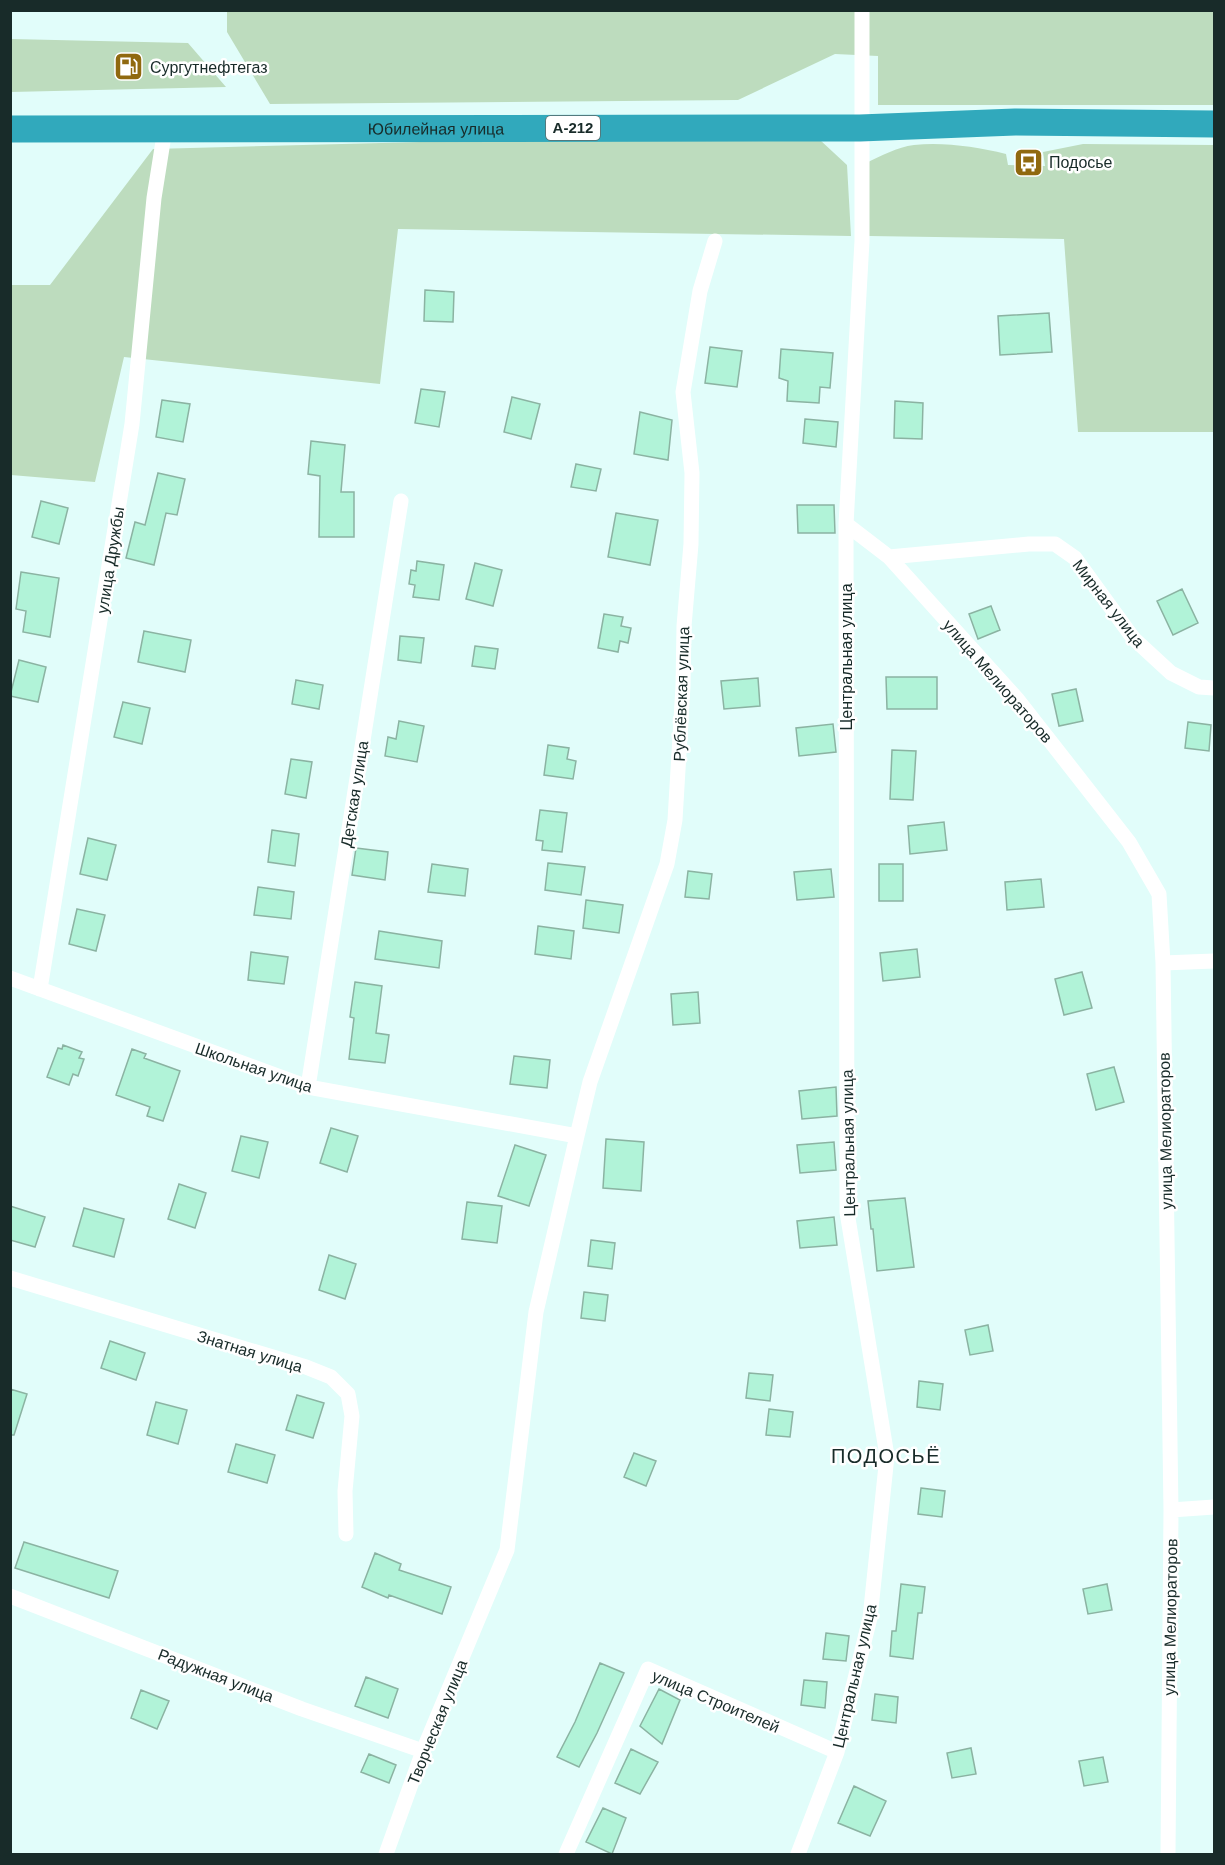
<svg xmlns="http://www.w3.org/2000/svg" width="1225" height="1865" viewBox="0 0 1225 1865" font-family="Arial,sans-serif">
<style>
.green{fill:#bddcbe}
.building{fill:#b1f3d8;stroke:#8bb3a2;stroke-width:1.5}
.lines{fill:none;stroke-linecap:round;stroke-linejoin:round}
.street{stroke:#fff;stroke-width:15}
.highway{stroke:#31a9bc;stroke-width:27}
.labels{text-anchor:middle;stroke-width:5;stroke-linejoin:round;paint-order:stroke}
.shield{fill:#fff;stroke:#5d6b69;stroke-width:1.5}
.shield-label{font-size:15px;font-weight:bold;fill:#182b29}
.poi-label{font-size:16px;fill:#182b29;stroke:#fff;text-anchor:start}
.street-label{font-size:16px;fill:#182b29;stroke:#fff}
.quarter-label{font-size:20px;letter-spacing:1.5px;fill:#182b29;stroke:#fff}
</style>
<rect width="100%" height="100%" fill="#e1fdfa"/>
<path class="green" d="M227,10L1214,11V105H878V56L835,54L738,100L270,104L227,32Z
M11,39L188,43L226,87L11,92Z
M820,140L847,165L851,236L398,229L380,384L124,357L95,482L11,475L10,285H50L153,149L460,141Z
M1083,144L1214,145V432H1078L1064,239L869,236L866,163C881,156 897,147 914,145C945,142 976,147 1006,154L1008,165L1045,166L1043,152Z"/>
<path class="building" d="M425,290L454,292L453,322L424,321Z
M1049,313L1052,352L1000,355L998,316Z
M710,347L742,351L737,387L705,383Z
M781,349L833,353L830,388L820,387L819,403L787,401L788,381L779,378Z
M421,389L445,392L439,427L415,423Z
M512,397L540,404L531,439L504,432Z
M162,400L190,404L183,442L156,437Z
M895,401L923,403L922,439L894,438Z
M640,412L672,420L668,460L634,454Z
M805,419L838,422L836,447L803,443Z
M311,441L345,445L341,492H354V537H319L320,476L308,474Z
M576,464L601,469L596,491L571,487Z
M158,473L185,479L177,515L166,513L154,565L126,558L135,522L145,525Z
M41,501L68,508L59,544L32,537Z
M797,505H834L835,533H798Z
M616,513L658,520L650,565L608,557Z
M417,561L444,565L439,600L413,597L415,585L409,584L411,570L416,571Z
M475,563L502,570L493,606L466,599Z
M21,572L59,578L50,637L23,632L26,611L16,609Z
M1182,589L1198,623L1173,635L1157,601Z
M991,606L1000,630L978,639L969,614Z
M604,614L623,617L621,626L631,628L628,643L620,641L618,652L598,648Z
M144,631L191,640L185,672L138,662Z
M400,636L424,638L421,663L398,660Z
M475,646L498,649L495,669L472,666Z
M19,660L46,667L38,702L10,696Z
M886,677H937V709H887Z
M758,678L760,706L724,709L721,681Z
M296,680L323,685L319,709L292,704Z
M1076,689L1083,721L1059,726L1052,694Z
M123,702L150,708L142,744L114,737Z
M399,721L424,726L417,762L385,756L388,737L396,739Z
M1188,722L1211,725L1209,751L1185,748Z
M833,724L836,752L799,756L796,728Z
M548,745L569,748L567,759L576,761L573,779L544,775Z
M892,750L916,751L913,800L890,799Z
M291,759L312,762L306,798L285,794Z
M540,810L567,813L562,852L542,850L543,841L536,840Z
M944,822L947,850L910,854L908,826Z
M272,830L299,834L295,866L268,862Z
M88,838L116,845L107,880L80,874Z
M356,848L388,852L385,880L352,875Z
M548,863L585,867L581,895L545,890Z
M432,864L468,869L465,896L428,892Z
M879,864H903V901H879Z
M831,869L834,897L797,900L794,872Z
M688,871L712,874L709,899L685,897Z
M1041,879L1044,907L1007,910L1005,882Z
M258,887L294,892L291,919L254,915Z
M586,900L623,905L619,933L583,928Z
M77,909L105,915L96,951L69,944Z
M538,926L574,931L571,959L535,954Z
M379,931L442,941L439,968L375,959Z
M917,949L920,977L883,981L880,953Z
M251,952L288,957L284,984L248,980Z
M1082,972L1092,1008L1064,1015L1055,979Z
M355,982L382,986L376,1033L389,1035L385,1063L349,1059L354,1018L350,1017Z
M698,992L700,1023L673,1025L671,994Z
M63,1045L82,1052L79,1058L84,1059L78,1076L73,1074L69,1085L47,1077L58,1048L62,1049Z
M132,1049L146,1054L144,1058L180,1071L163,1121L147,1116L150,1107L116,1095Z
M514,1056L550,1060L547,1088L510,1084Z
M1114,1067L1124,1102L1096,1110L1087,1074Z
M836,1087L837,1116L802,1119L799,1091Z
M331,1128L358,1136L347,1172L320,1163Z
M241,1136L268,1142L259,1178L232,1171Z
M606,1139L644,1142L641,1191L603,1188Z
M834,1142L836,1170L800,1173L797,1145Z
M515,1145L546,1155L529,1206L498,1196Z
M179,1184L206,1193L195,1228L168,1219Z
M905,1198L914,1267L877,1271L873,1229H871L868,1201Z
M467,1202L502,1206L497,1243L462,1239Z
M10,1206L45,1217L35,1247L10,1240Z
M84,1208L124,1219L114,1257L73,1246Z
M834,1217L837,1245L800,1248L797,1221Z
M591,1240L615,1243L612,1269L588,1266Z
M329,1255L356,1264L345,1299L319,1290Z
M584,1292L608,1295L605,1321L581,1318Z
M988,1325L993,1351L970,1355L965,1330Z
M110,1341L145,1353L136,1380L101,1368Z
M749,1373L773,1375L770,1401L746,1398Z
M919,1381L943,1384L940,1410L917,1407Z
M10,1389L27,1394L14,1435H10Z
M297,1395L324,1403L313,1438L286,1430Z
M156,1402L187,1410L178,1444L147,1435Z
M769,1409L793,1412L790,1437L766,1435Z
M236,1444L275,1455L267,1483L228,1472Z
M634,1453L656,1461L646,1486L624,1477Z
M921,1488L945,1491L942,1517L918,1514Z
M24,1542L118,1571L109,1598L15,1568Z
M375,1553L401,1564L399,1570L451,1587L442,1614L389,1595L388,1598L362,1587Z
M901,1584L925,1587L922,1613H918L913,1659L890,1656L892,1631H896Z
M1107,1584L1112,1610L1088,1614L1083,1589Z
M826,1633L849,1636L846,1661L823,1659Z
M600,1663L624,1673L597,1733L579,1767L557,1757L575,1722Z
M366,1677L398,1689L388,1718L355,1706Z
M804,1680L827,1682L825,1708L801,1705Z
M659,1689L680,1700L662,1744L640,1726Z
M141,1690L169,1701L157,1729L131,1718Z
M875,1694L898,1697L896,1723L872,1720Z
M971,1748L976,1774L952,1778L947,1753Z
M631,1749L658,1762L640,1794L615,1783Z
M369,1754L396,1765L389,1783L361,1772Z
M1103,1757L1108,1782L1084,1786L1079,1761Z
M854,1786L886,1801L870,1836L838,1823Z
M603,1808L626,1818L612,1854L586,1842Z"/>
<g class="lines">
<path class="street" d="M846,524L889,557L1018,700L1129,842L1159,894L1163,963L1171,1510L1168,1854
M889,557L1029,544H1055L1075,558L1133,638L1171,673L1199,687L1214,688
M1163,963L1214,961
M10,978L308,1087L577,1136
M40,989L132,424L154,198L165,129
M308,1087L401,501
M10,1278L306,1367L331,1377L348,1394L352,1416L345,1491L346,1534
M1171,1510L1214,1507
M10,1596L302,1709L423,1751
M386,1854L423,1751L507,1550L536,1312L577,1136L590,1082L667,864L675,820L683,686L684,626L691,544L692,473L683,392L700,291L715,241
M566,1854L648,1669L837,1752
M798,1854L837,1752L870,1618L887,1456L847,1212L846,524L862,241V10"/>
<path class="highway" id="s1" d="M10,129L860,128L1015,122L1214,124"/>
</g>
<defs>
<symbol id="fuel-square" viewBox="-11 -11 22 22"><rect x="-9" y="-9" width="18" height="18" rx="4" fill="#90690f" stroke="#fff"/><path d="M-5.5-6h7V0h2V4h1.3V-2.5L3-4.5l.8-.8L6-3V5H2.5V1h-1V6h-7ZM-4.2-4.7v3.2H.2V-4.7Z" fill="#fff"/></symbol>
<symbol id="bus-square" viewBox="-11 -11 22 22"><rect x="-9" y="-9" width="18" height="18" rx="4" fill="#90690f" stroke="#fff"/><path d="M-5-6H5V4H4V6H2V4H-2V6H-4V4H-5ZM-3.5-4V0h7V-4ZM-3.5 1.2v1.5H-2V1.2ZM2 1.2v1.5H3.5V1.2Z" fill="#fff"/></symbol>
</defs>
<g fill-rule="evenodd">
<use href="#fuel-square" x="112" y="50" width="33" height="33"/>
<use href="#bus-square" x="1012" y="146" width="33" height="33"/>
</g>
<g class="labels">
<rect class="shield" x="546" y="116" width="54" height="24" rx="4.5"/>
<g class="shield-label">
<text x="573" y="133">А-212</text>
</g>
<g class="poi-label">
<text x="150" y="73">Сургутнефтегаз</text>
<text x="1049" y="168">Подосье</text>
</g>
<g class="street-label">
<text dy="6" stroke="none"><textPath href="#s1" startOffset="426">Юбилейная улица</textPath></text>
<text transform="translate(110 560) rotate(-81)" y="6">улица Дружбы</text>
<text transform="translate(1109 603) rotate(52)" y="6">Мирная улица</text>
<text transform="translate(846 657) rotate(-90)" y="6">Центральная улица</text>
<text transform="translate(998 681) rotate(49)" y="6">улица Мелиораторов</text>
<text transform="translate(681 694) rotate(-88)" y="6">Рублёвская улица</text>
<text transform="translate(354 794) rotate(-81)" y="6">Детская улица</text>
<text transform="translate(254 1067) rotate(19)" y="6">Школьная улица</text>
<text transform="translate(1165 1131) rotate(-91)" y="6">улица Мелиораторов</text>
<text transform="translate(848 1143) rotate(-91)" y="6">Центральная улица</text>
<text transform="translate(250 1351) rotate(17)" y="6">Знатная улица</text>
<text transform="translate(1170 1617) rotate(-89)" y="6">улица Мелиораторов</text>
<text transform="translate(216 1675) rotate(21)" y="6">Радужная улица</text>
<text transform="translate(854 1676) rotate(-77)" y="6">Центральная улица</text>
<text transform="translate(716 1701) rotate(23)" y="6">улица Строителей</text>
<text transform="translate(437 1722) rotate(-68)" y="6">Творческая улица</text>
</g>
<g class="quarter-label">
<text x="886" y="1463">ПОДОСЬЁ</text>
</g>
</g>
<rect width="1225" height="1865" fill="none" stroke="#182b29" stroke-width="24"/>
</svg>
